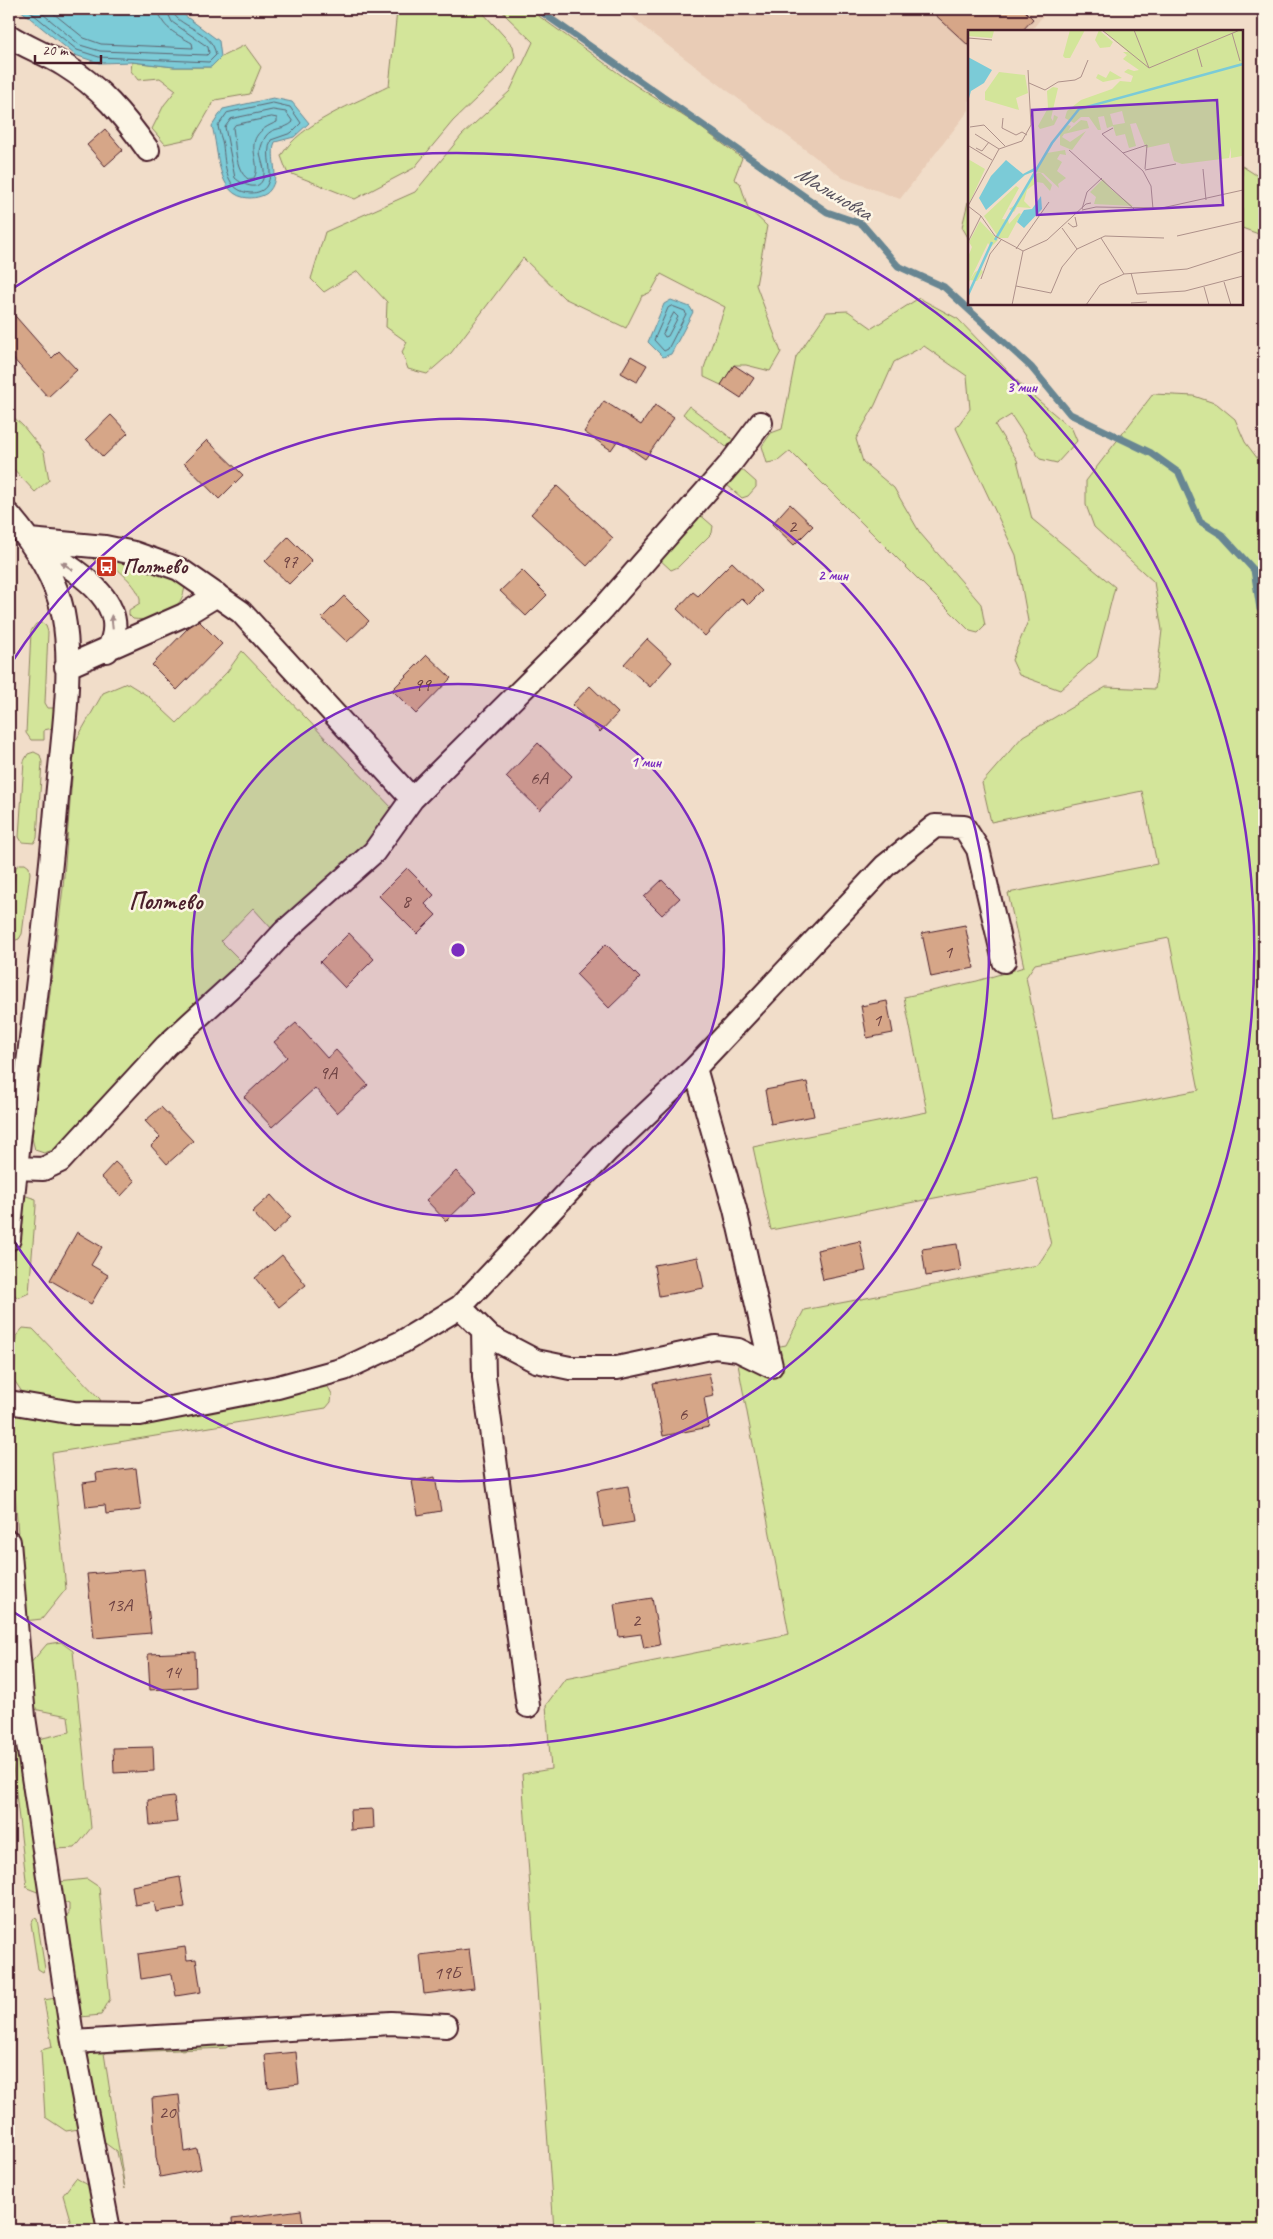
<svg xmlns="http://www.w3.org/2000/svg" width="1273" height="2239" viewBox="0 0 1273 2239" font-family="Caveat,sans-serif">
<style>
.built{fill:#e9ccb6}
.green{fill:#d3e59a;stroke:#8e8262;fill-rule:evenodd}
.water{fill:#7bcbd7;stroke:#678692}
.lines{fill:none;stroke-linecap:round;stroke-linejoin:round}
.shore{stroke:#5e6470;stroke-width:1}
.stream{stroke:#678692;stroke-width:7}
.building{fill:#d6a688;stroke:#4a1f2b}
.minor-casing{stroke:#4a1f2b;stroke-width:26}
.minor{stroke:#fcf5e5;stroke-width:22}
.oneway{fill:#a38a88}
.ring{fill:none;stroke:#7b2cbf;stroke-width:2.5}
.labels{text-anchor:middle;stroke-width:5;stroke-linejoin:round;paint-order:stroke}
.number-label{font-size:19px;fill:#6d4142}
.poi-label{font-size:21px;font-weight:bold;fill:#4a1f2b;stroke:#fcf5e5;text-anchor:start}
.water-label{font-size:22px;font-style:italic;fill:#59535f;stroke:#fcf5e5}
.quarter-label{font-size:24px;font-weight:bold;fill:#4a1f2b;stroke:#fcf5e5}
.inset-river{fill:none;stroke:#7bcbd7;stroke-width:2.5}
.inset-road{fill:none;stroke:#ae918a;stroke-width:1}
.view{fill:#7b2cbf;fill-opacity:0.15;stroke:#7b2cbf;stroke-width:2.5}
.inset-edge{fill:none;stroke:#4a1f2b;stroke-width:2.5}
.centre{fill:#7b2cbf;stroke:#fcf5e5;stroke-width:2.5}
.ring-label{font-size:15px;text-anchor:middle;font-weight:bold;fill:#7b2cbf;stroke:#fcf5e5;stroke-width:5;stroke-linejoin:round;paint-order:stroke}
</style>
<rect width="100%" height="100%" fill="#f1ddc9"/>
<filter id="ink" filterUnits="userSpaceOnUse"><feTurbulence type="fractalNoise" baseFrequency=".02" numOctaves="2"/><feDisplacementMap in="SourceGraphic" scale="10" xChannelSelector="R" yChannelSelector="G"/><feConvolveMatrix kernelMatrix="1 2 1 2 8 2 1 2 1" color-interpolation-filters="sRGB"/></filter>
<g filter="url(#ink)">
<path class="built" d="M624,9H1048L1031,31H969V110L900,199L843,178L650,32Z"/>
<path class="green" d="M395,9H482L484,14L513,46L515,57L504,72L453,121L414,168L355,199L287,172L281,156C300,123 356,103 389,86L397,11Z
M505,9H529L635,85L696,124L742,158L734,179L740,183L748,208L767,226L756,285L781,352L770,371L746,365H734L721,385L704,377V368L725,307L661,274L651,292L642,296L626,328L564,298L523,258L451,353L427,374L408,369L402,352L407,342L386,327L387,302L358,271L324,292L311,279L325,232L415,192L462,135L510,91L533,42L504,14Z
M245,45L261,67L250,94L215,100L193,138L165,144L152,129L164,105L176,90L160,78L138,80L131,71L132,62L174,67H210L221,57Z
M1242,166L1264,180V236L1242,228Z
M968,202H969V239L962,227Z
M919,298L958,319L1026,390L1072,429L1077,441L1057,463L1040,459L1011,415L995,425L1017,460L1032,519L1115,587L1097,657L1060,690L1019,675L1012,660L1028,621L1016,555L956,428L970,409L967,376L924,346L894,362L875,405L856,439L863,462L894,488L920,533L981,604L985,626L978,633L970,631L790,451L778,461L767,463L762,446L771,433L782,429L796,357L827,312L848,311L872,328Z
M1153,394L1194,396L1217,404L1235,419L1245,442L1264,467V2230H554L522,1774L551,1769L546,1705L565,1679L789,1634L736,1354L786,1345L804,1310L1038,1265L1051,1245L1037,1178L771,1230L753,1147L927,1112L904,997L977,981L1024,967L1008,893L1157,864L1142,791L991,822L982,783L1023,736L1106,687L1155,689L1162,630L1154,582L1094,527L1086,505V481ZM1169,938L1199,1090L1054,1118L1026,977L1035,964Z
M689,406L735,441L730,459L756,482V487L748,496L742,498L720,479L690,506L713,526L712,533L678,567L671,570L658,558L684,520L674,509L729,449L683,414Z
M9,413L23,426L44,452L49,480L35,492L9,464Z
M91,557L131,559L185,584C184,611 158,622 133,619L129,615V610L140,603C142,588 118,571 109,561L101,567Z
M42,623L46,626L48,632L45,703L48,708H54L58,713L53,728L44,730V740H31L26,733L31,631L36,624Z
M242,651L394,810L369,844L272,929L253,908L221,941L243,963L56,1149L44,1153L35,1150L32,1138L63,888L75,742L103,693L127,683L148,696L177,723L227,672Z
M34,752L40,755L42,762L37,838L34,843L22,842L19,837L24,761L28,754Z
M20,864H25L29,867L30,873L22,934L19,939L13,941L9,938V916L16,867Z
M23,1195L36,1199V1206L29,1293L18,1298L11,1291L19,1199Z
M23,1328L33,1329L100,1399L101,1405L96,1407L24,1395L14,1380L16,1336Z
M320,1384L328,1387L332,1394L331,1402L326,1408L52,1453L66,1589L42,1619L24,1621L11,1434L12,1420L21,1411L72,1417Z
M61,1642L73,1651L91,1828L75,1848L55,1849L58,1882L87,1879L99,1887L110,1999L101,2015L70,2018V2037H230V2045L226,2048L104,2053L125,2189L117,2152L85,2128L66,2131L45,2117L41,2050L52,2047L44,2000L73,1995L62,1922L69,1913V1904L27,1888L9,1733L23,1731L38,1739L70,1732L68,1716L9,1704V1646L29,1665L47,1644Z
M34,1918L37,1919L45,1969L43,1972L38,1969L31,1923Z
M76,2178L93,2188L102,2230H73L63,2195Z"/>
<path class="water" d="M19,9H176L219,41L221,57L211,67H174L132,62L99,63L75,55Z
M273,98L292,102L309,123L294,137L275,142C269,158 281,176 270,190C266,196 256,198 249,198C216,197 219,150 212,126L223,109Z
M671,300L690,307L693,312L671,354L663,357L648,342L664,304Z"/>
<g class="lines">
<path class="shore" d="M27,9L77,50L99,57L209,62L216,55C212,28 175,28 172,9
M37,9L80,45L100,51L207,55L209,53L208,47L172,22L166,9
M48,9L84,38L101,44L193,48L192,43C178,35 159,27 159,9
M273,103L290,107L301,123L291,133L271,140C264,158 275,170 267,185C264,191 257,193 251,193C225,192 225,164 223,145C222,139 219,133 218,126L227,113Z
M273,110L286,112L293,122C285,130 272,127 266,136C263,140 261,147 260,151C260,159 265,167 264,174C262,193 244,186 235,178L225,127L231,119Z
M272,117L277,118V122C236,138 264,160 254,178L248,179C234,169 236,144 233,128L235,125Z
M672,306L685,311L686,314L668,349L664,351L654,340L668,308Z
M674,313L678,317L668,336L665,337L663,334Z"/>
<path class="stream" d="M537,9L827,212L862,224L898,266L944,287L1031,367L1070,414L1151,453L1179,473L1200,521L1222,535L1254,570L1260,609L1264,613
M1264,659L1262,664L1264,669"/>
</g>
<path class="building" d="M929,9H1023L1033,19L1022,31H969V46Z
M105,129L123,150L105,166L87,145Z
M9,309L52,358L59,351L77,370L48,397L9,354Z
M631,356L647,365L637,382L621,373Z
M734,365L754,378L741,398L721,385Z
M604,401L641,425L655,405L674,418L645,459L618,440L611,450L584,432Z
M111,415L128,433L103,457L86,439Z
M207,440L243,475L219,499L184,463Z
M557,486L613,538L587,566L531,514Z
M790,504L813,526L794,545L772,524Z
M288,537L312,561L289,584L265,561Z
M732,562L762,591L748,605L741,598L705,636L677,609L693,592L698,596Z
M522,570L547,595L526,616L500,591Z
M344,596L369,621L347,642L322,618Z
M199,621L222,644L177,690L152,665L189,627Z
M647,639L672,662L650,687L624,664Z
M427,655L451,678L416,714L392,690Z
M590,686L618,713L600,732L572,705Z
M538,743L572,776L540,810L506,777Z
M407,868L434,895L425,904L436,915L417,934L379,896Z
M662,880L680,898L662,915L644,897Z
M965,925L974,968L931,977L922,933Z
M349,933L374,959L345,988L320,962Z
M606,944L640,978L609,1008L576,974Z
M887,1001L893,1033L867,1038L861,1006Z
M296,1023L327,1058L336,1050L368,1085L337,1113L315,1088L272,1127L244,1097L287,1057L274,1042Z
M807,1082L814,1116L771,1124L765,1090Z
M161,1107L193,1141L167,1164L151,1146L160,1137L145,1121Z
M115,1162L135,1181L121,1196L101,1177Z
M456,1171L476,1192L446,1221L426,1200Z
M271,1195L291,1217L273,1234L252,1212Z
M77,1232L102,1247L91,1265L108,1275L91,1304L50,1280Z
M860,1241L866,1271L823,1280L817,1250Z
M957,1244L961,1270L926,1276L922,1249Z
M282,1255L306,1285L279,1307L255,1278Z
M698,1257L704,1288L659,1296L654,1265Z
M709,1373L714,1396L704,1398L709,1427L663,1436L653,1383Z
M136,1468L141,1510L106,1514L105,1505L86,1507L83,1483L97,1481L96,1473Z
M435,1477L441,1511L418,1515L412,1481Z
M628,1486L634,1522L603,1527L597,1491Z
M144,1569L151,1633L94,1638L87,1574Z
M652,1598L660,1645L644,1648L641,1634L619,1637L614,1604Z
M195,1652L196,1687L150,1690L148,1654Z
M153,1747L154,1771L114,1773L113,1748Z
M174,1797L177,1822L150,1825L148,1800Z
M373,1809L374,1828L351,1830L350,1810Z
M180,1877L185,1907L156,1912L154,1902L135,1905L132,1886Z
M185,1947L187,1960L196,1959L201,1992L176,1996L172,1974L141,1979L138,1954Z
M469,1949L474,1988L424,1994L420,1955Z
M296,2052L299,2084L268,2088L265,2055Z
M179,2095L185,2152L197,2149L201,2169L160,2177L156,2157L152,2098Z
M301,2210L304,2230H233L232,2219Z"/>
<g class="lines">
<defs>
<path id="minor" d="M9,36C26,47 46,54 64,65C100,87 124,116 148,150
M9,515C33,543 55,576 63,613C74,669 62,741 57,798C45,946 22,1092 9,1239
M29,540L105,547L134,553L179,569L241,612L412,799
M34,544C67,566 137,600 107,651
M66,667L184,615L217,595
M695,1068L735,1209L771,1366
M15,1168L43,1169L60,1161L166,1046L249,970L284,932L374,852L412,799L600,612L730,464L761,423
M460,1307L483,1330L484,1377L528,1706
M483,1330L490,1337L536,1361L570,1368H617L715,1347L738,1350L771,1366
M9,1402L74,1413L140,1414L278,1387L344,1369L402,1342L460,1307L607,1151L695,1068L885,866L935,826L964,827L978,849L1004,961
M9,1542L24,1717L73,2042L109,2230
M73,2042L391,2023L446,2026"/>
</defs>
<use href="#minor" class="minor-casing"/>
<use href="#minor" class="minor"/>
</g>
<defs><path id="oneway-solid" d="M-6-.8H1V-3.2L6.5 0L1 3.2V.8H-6Z" transform="scale(1.25)"/></defs>
<g class="oneway">
<use href="#oneway-solid" transform="translate(67 566) rotate(-146)"/>
<use href="#oneway-solid" transform="translate(112 622) rotate(-96)"/>
</g>
</g>
<circle cx="458" cy="950" r="266" fill="#7b2cbf" fill-opacity=".12"/>
<g class="ring">
<circle cx="458" cy="950" r="266"/>
<path d="M10 665A531 531 0 1 1 10 1235"/>
<path d="M12 289A797 797 0 1 1 12 1611"/>
</g>
<defs>
<symbol id="bus-square" viewBox="-11 -11 22 22"><rect x="-9" y="-9" width="18" height="18" rx="4" fill="#c8321e" stroke="#fcf5e5"/><path d="M-5-6H5V4H4V6H2V4H-2V6H-4V4H-5ZM-3.5-4V0h7V-4ZM-3.5 1.2v1.5H-2V1.2ZM2 1.2v1.5H3.5V1.2Z" fill="#fff"/></symbol>
</defs>
<g fill-rule="evenodd">
<use href="#bus-square" x="94" y="554" width="25" height="25"/>
</g>
<g class="labels">
<g class="number-label">
<text x="792" y="532">2</text>
<text x="289" y="568">97</text>
<text x="422" y="691">99</text>
<text x="539" y="784">6А</text>
<text x="406" y="907">8</text>
<text x="948" y="958">1</text>
<text x="877" y="1026">1</text>
<text x="328" y="1079">9А</text>
<text x="683" y="1420">6</text>
<text x="119" y="1611">13А</text>
<text x="636" y="1626">2</text>
<text x="172" y="1678">14</text>
<text x="447" y="1979">19Б</text>
<text x="167" y="2118">20</text>
</g>
<g class="poi-label">
<text x="123" y="573">Полтево</text>
</g>
<g class="water-label">
<text transform="translate(834 192) rotate(31)" y="8">Малиновка</text>
</g>
<g class="quarter-label">
<text x="166" y="909">Полтево</text>
</g>
</g>
<g transform="translate(968 30)">
<rect width="275" height="275" fill="#f1ddc9"/>
<path d="M0,0H34L26,1L24,8L0,6ZM102,0H117L102,28H97L95,26ZM131,0L145,12L142,17L132,18L127,10ZM134,0H275L274,126L263,128V117L261,128L214,134L206,131L201,113L178,118L168,93L162,94L168,116L161,118L157,104L148,106L145,96L139,98L136,86L130,87L133,100H130L121,87H113L106,93L97,88L99,81L113,70L144,59L152,51L163,52L165,46L156,42L160,39L166,41L171,40L155,29L159,25L155,22H160ZM154,81L157,93L145,95L142,84ZM142,41L154,48L135,52L128,48L130,44L138,48ZM31,42L57,45L60,63L48,68L51,80L17,70V62ZM85,57L90,58L83,88L85,91L86,85L90,87L86,95L72,99L70,96L80,78L79,61ZM113,90L119,91L121,98L96,104L94,107L102,112L118,101L104,120L92,115V104L100,95L103,96L100,101ZM97,120L98,125L92,124L89,129L94,132L89,141L98,148L90,154L91,158L75,143L67,142L79,123ZM0,129L17,139L1,174H0ZM72,142L84,155L82,161L75,153L69,152L59,160L56,171L63,178L49,177L46,182L41,179L50,173L66,145ZM135,149L144,160L165,176L126,174L128,167L122,162ZM48,156L51,158L34,189L40,190L41,194L51,183L53,184L40,208H31L16,186ZM12,191L30,210L23,217L20,213L2,250L7,242L13,239L15,242L9,251L2,250L0,254V227L4,217L1,212Z" fill="#d3e59a" fill-rule="evenodd"/>
<path d="M0,27L24,40L16,53L3,61L0,72ZM38,130L55,144L66,138L67,141L57,145L18,180L11,168L23,146ZM73,166L74,179L56,198L49,192L51,188L56,180L64,179Z" fill="#7bcbd7"/>
<path class="inset-river" d="M27,210L84,113L111,79L275,34M0,265L24,212"/>
<path class="inset-road" d="M134,0L181,38L272,0M166,0L181,38M264,3L272,31M0,8L24,10M229,19L234,37M61,53L77,60L90,52L107,50L113,47L120,30M35,88L34,98L48,105L54,102L59,105M2,97L16,95L37,116M145,98L134,104L175,141L183,156L185,179M7,104L31,119M1,116L24,130M8,118L14,121L21,112M101,120L166,179M155,123L179,115L177,139M235,139L238,170M177,140L208,134M0,176L31,119L54,111L63,95L60,40M0,176L13,186L27,206L55,221L79,210L118,174L123,173M114,179L119,162L134,148M114,180L128,177L194,178L275,160M100,193L105,197L109,196L107,187M94,198L109,219L137,206L196,208M209,206L275,191M133,208L156,244M0,212L13,186M48,219L81,172M163,243L169,264L217,261L275,246M13,249L22,224L33,210M256,252L263,275M48,256L83,263L94,237L109,219M236,257L241,275M163,273L179,272M44,275L55,221M118,275L132,255L156,244L219,239L275,221"/>
<path class="view" d="M249,70L255,175L69,185L64,80Z"/>
<rect width="275" height="275" class="inset-edge"/>
</g>
<circle cx="458" cy="950" r="8" class="centre"/>
<g class="ring-label">
<text x="1022" y="392">3 мин</text>
<text x="833" y="580">2 мин</text>
<text x="646" y="767">1 мин</text>
</g>
<rect width="1273" height="2239" fill="none" stroke="#fcf5e5" stroke-width="30"/>
<rect x="15" y="15" width="1243" height="2209" fill="none" stroke="#4a1f2b" stroke-width="2" filter="url(#ink)"/>
<path d="M35 55v8h66v-8" fill="none" stroke="#4a1f2b" stroke-width="2.5"/>
<text x="42" y="55" font-size="15" fill="#4a1f2b" stroke="#fcf5e5" stroke-width="4" paint-order="stroke">20 m</text>
</svg>
